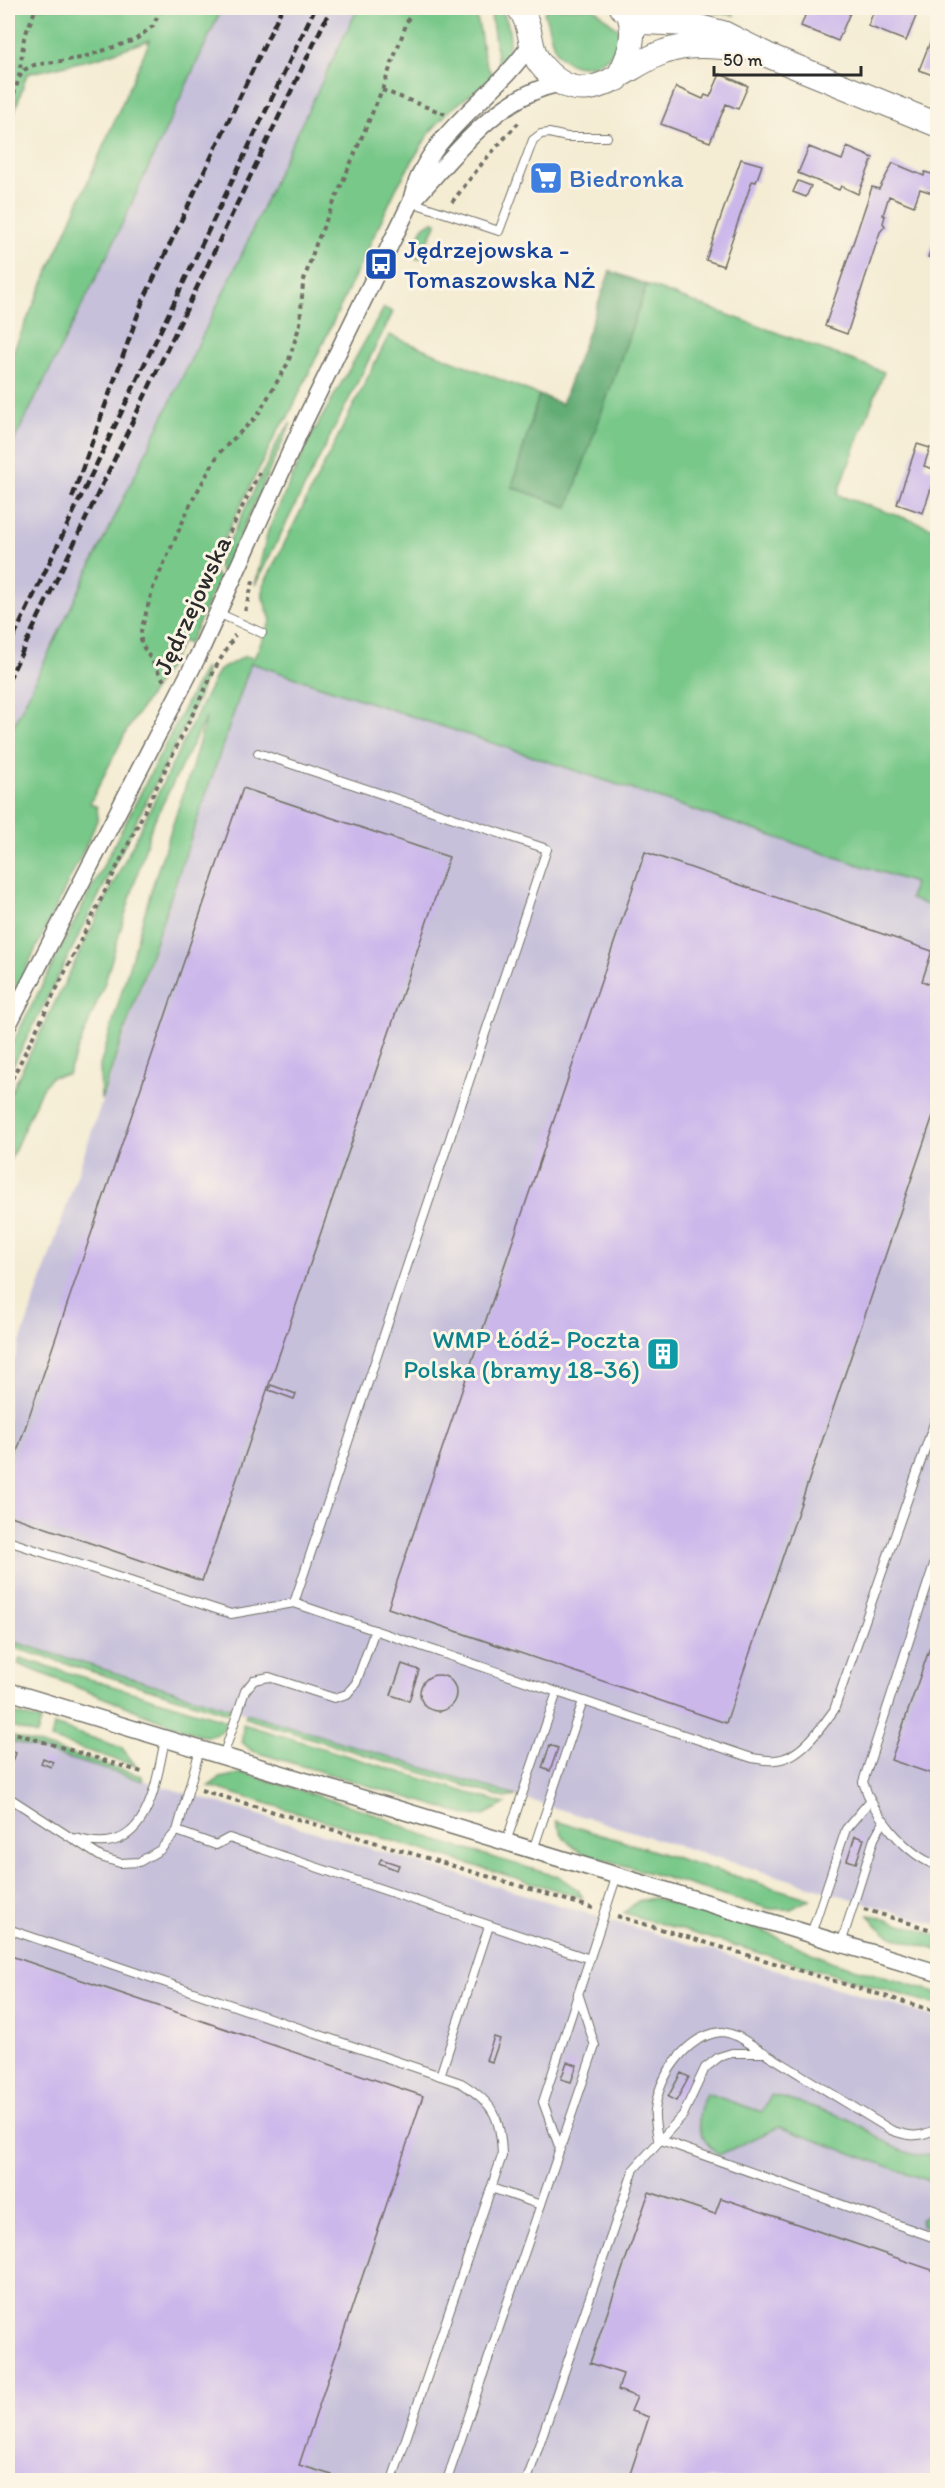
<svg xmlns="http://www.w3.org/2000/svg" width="945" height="2488" viewBox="0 0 945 2488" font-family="Itim,sans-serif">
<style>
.industrial{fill:#c6c0da}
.green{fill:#78c889;stroke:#527a5a;stroke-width:1.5}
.forest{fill:#62ac75;stroke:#466c50;stroke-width:1.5}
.building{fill:#ccb7eb}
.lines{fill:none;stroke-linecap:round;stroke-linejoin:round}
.lane-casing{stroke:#716f66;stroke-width:10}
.street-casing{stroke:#716f66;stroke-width:19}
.secondary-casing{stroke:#716f66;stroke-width:26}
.path{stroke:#716f66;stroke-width:4;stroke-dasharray:4.5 4.5;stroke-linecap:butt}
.lane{stroke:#fff;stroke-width:8}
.street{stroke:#fff;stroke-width:16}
.secondary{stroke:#fff;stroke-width:24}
.rail{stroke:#2b2b2b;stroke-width:4.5;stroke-dasharray:9 4.5;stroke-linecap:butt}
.labels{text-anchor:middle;stroke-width:6;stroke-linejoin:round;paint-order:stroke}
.shop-label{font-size:26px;fill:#366cbe;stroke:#fcf5e5;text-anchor:start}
.transit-label{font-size:26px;fill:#164399;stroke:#fcf5e5;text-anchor:start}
.street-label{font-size:26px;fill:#2b2b2b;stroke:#fcf5e5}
.culture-label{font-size:26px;fill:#0d838f;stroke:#fcf5e5;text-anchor:end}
</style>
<rect width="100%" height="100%" fill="#fcf5e5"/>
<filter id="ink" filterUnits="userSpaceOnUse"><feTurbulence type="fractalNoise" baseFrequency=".0167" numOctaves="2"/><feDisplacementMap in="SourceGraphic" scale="12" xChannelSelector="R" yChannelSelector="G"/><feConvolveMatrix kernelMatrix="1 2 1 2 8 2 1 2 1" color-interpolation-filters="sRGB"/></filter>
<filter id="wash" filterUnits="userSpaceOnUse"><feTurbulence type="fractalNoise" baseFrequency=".008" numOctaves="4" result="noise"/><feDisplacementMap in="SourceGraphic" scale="24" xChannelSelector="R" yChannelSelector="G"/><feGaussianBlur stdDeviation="1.35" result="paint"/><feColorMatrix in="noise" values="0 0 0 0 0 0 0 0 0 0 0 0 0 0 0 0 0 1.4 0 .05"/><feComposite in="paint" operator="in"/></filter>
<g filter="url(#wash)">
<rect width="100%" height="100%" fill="#f4ecd3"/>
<path class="industrial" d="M222,8H358L279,170L241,256L8,737V453L172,117Z
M251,663L914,883L910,899L937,908V1925L8,1640V1378Z
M8,1740L937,2018L934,2037L938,2038L937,2480H8Z"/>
<path class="green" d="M8,8H222L111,248L8,453V363L150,40L97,58L27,74L8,132Z
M358,8H471C486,28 477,59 494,76L448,112L430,132L414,158L397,187L288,417L278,430L214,560L213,571L219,579L189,644L182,641L169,666L127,730L90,803L97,807L98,818L90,837L8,1006V737L241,256L279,170Z
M490,8H500C514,28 511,45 503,68L498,63Z
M550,8H594L620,31C620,62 579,79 558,54C550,43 550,26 544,13Z
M678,8H719L734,14V15Z
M432,222L437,223L419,259L410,255L424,226Z
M647,285L884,372L837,495L937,529V908L910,899L914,883L251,663L101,1100L100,1066L154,881L192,767L206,717L152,825L105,982L68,1074L51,1077L41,1090L8,1165V1098L218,671L245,656L254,658L271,620L263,598V586L389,335L539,395L512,487L567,507Z
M384,308L393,312L255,585L268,531L309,440Z
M291,423L223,573L220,571L218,565L221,558L280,437Z
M205,667L206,673L199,697L8,1076V1052Z
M8,1640L233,1709L231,1714L8,1646Z
M20,1658L227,1721C222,1735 212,1738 198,1735L18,1664Z
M9,1712L41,1721L37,1735L8,1726Z
M246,1713L516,1796L505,1798L245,1718Z
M243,1724L505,1804L484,1815L470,1816L252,1751L242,1742Z
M54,1725L122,1748L136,1766L51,1739Z
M8,1735L142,1776L143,1781L8,1740Z
M244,1773L367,1811L441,1842L559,1877L578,1890L583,1898L209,1786L220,1778Z
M556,1821L810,1899L791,1909H770L586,1854C570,1848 561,1836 556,1821Z
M654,1898L763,1931L833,1962L936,1992L937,2005L624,1913L638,1901Z
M869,1914L937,1935V1950C914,1943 880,1939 869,1914Z
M706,2093L762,2112L771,2095C795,2102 820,2108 843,2117C873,2128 902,2164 937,2154V2184L779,2127L719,2155C696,2137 694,2120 706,2093Z
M937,2208V2231L922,2225L920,2220Z"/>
<path class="forest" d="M610,271L647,285L568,507L512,487L539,395L562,404Z"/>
<g id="blocks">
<path class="building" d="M808,8H852L838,41L801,26Z
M875,8L919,9L906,41L868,26Z
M938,22V77L919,70Z
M720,74L748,86L738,109L726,104L710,142L661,124L676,87L703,99L705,95L710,97Z
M809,147L842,160L847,147L873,158L858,194L841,186L839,190L798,173Z
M741,159L762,165L756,182L752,181L723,266L706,260Z
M893,163L924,176L925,172L938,176V195L920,189L914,206L889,196L883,215L885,216L883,223L885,226L880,232L847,334L825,326L872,187L879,189Z
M798,181L811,186L806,197L793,192Z
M937,232L938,233V260L928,257Z
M937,278H938V292L933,291Z
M917,444L930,448L924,466L937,470L923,513L897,504Z
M243,788L449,857L202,1581L8,1515V1478Z
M645,852L932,951L922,981L938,987V1101L726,1723L388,1608Z
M271,1385L296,1394L294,1399L269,1390Z
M937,1627H938V1776L891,1760Z
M402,1664L419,1670L409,1701L391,1695Z
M420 1693a18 18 0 1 1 36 0a18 18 0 1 1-36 0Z
M550,1745L558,1748L550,1771L542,1768Z
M8,1750L16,1753L13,1761L8,1759Z
M43,1758L53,1762L51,1767L41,1763Z
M855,1836L864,1839L856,1863L847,1860Z
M381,1859L399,1865L397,1870L379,1863Z
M8,1955L423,2096L299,2465L332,2475L330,2480H8Z
M494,2037L500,2039L492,2062L486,2060Z
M567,2062L577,2065L571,2082L561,2079Z
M681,2073L689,2077L676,2101L668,2097Z
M649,2192L715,2214L721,2198L938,2272V2480H628L649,2417L631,2411L637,2397L618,2390L623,2374L590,2363Z"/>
</g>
</g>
<g filter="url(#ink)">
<use href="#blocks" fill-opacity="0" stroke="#716f66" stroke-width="1.5"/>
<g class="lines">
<defs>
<path id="lane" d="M411,202L499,231L533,140L541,134L549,133L567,137H607
M218,613L262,633
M258,753L547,849L294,1603L752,1758C759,1759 767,1761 775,1760C800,1759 821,1728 834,1710L938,1412
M8,1541L231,1614L294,1603
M938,1552L863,1782C873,1814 906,1855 938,1866
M223,1756L245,1691L254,1680L269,1677L334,1698L347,1694L356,1683L375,1630
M8,1797L101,1857L120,1863L139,1862L160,1850L177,1831L200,1749
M177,1831L216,1845L229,1838L590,1959
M76,1838C147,1861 155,1788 165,1739
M506,1842L557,1692
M533,1850L583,1701
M8,1929L461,2083C494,2103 501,2118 502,2156L392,2480
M811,1934L846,1829L869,1802
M841,1944L874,1839L884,1820
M440,2076L489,1926
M658,2139C657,2131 654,2120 655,2111C658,2078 685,2036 721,2032C727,2032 734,2035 739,2037L891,2130C909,2137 920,2138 938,2128
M658,2139L938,2239
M560,2149L543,2102L617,1875
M491,2188L541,2205
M447,2480L595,2046L578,1993
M527,2480L634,2169L683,2115L705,2068L719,2057L732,2053H765"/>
<path id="street" d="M416,197C456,153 501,92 563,83
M8,1025L198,656L303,424L411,202C425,132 496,99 532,42
M8,1691L938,1973"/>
<path id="secondary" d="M519,8C534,27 527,49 542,66C586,118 622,66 664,52C688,43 716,46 741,49
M622,8L643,22L688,24L723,33L767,55L938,125
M617,79C629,59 637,37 629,14"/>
</defs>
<use href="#lane" class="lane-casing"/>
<use href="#street" class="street-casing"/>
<use href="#secondary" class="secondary-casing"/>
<path class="path" d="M19,77L24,38L36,8
M382,90L445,114
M8,112L19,78L24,70L34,65L81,58L135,40L153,26L161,8
M452,202L484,161L520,121
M217,574L215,562L261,469
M245,611L254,578
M164,681L141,643V631L153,588L192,501L219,453L257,416L288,363L300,324L303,283L316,244L382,90L410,14
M8,1087L217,665L235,635
M8,1731L145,1773
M201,1790L593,1908
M864,1909L938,1932
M617,1916L938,2012"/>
<use href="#lane" class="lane"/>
<use href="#street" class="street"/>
<use href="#secondary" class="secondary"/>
<path class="rail" d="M72,498L142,303L282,8
M8,649L315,8
M8,681L331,8"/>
</g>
</g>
<defs>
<symbol id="supermarket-square" viewBox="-11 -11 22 22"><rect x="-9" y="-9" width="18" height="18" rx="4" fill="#3f7fe0" stroke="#fcf5e5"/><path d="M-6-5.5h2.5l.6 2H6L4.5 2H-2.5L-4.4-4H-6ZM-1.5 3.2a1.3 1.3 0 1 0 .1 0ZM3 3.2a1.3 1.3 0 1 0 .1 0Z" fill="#fff"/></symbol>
<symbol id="bus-square" viewBox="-11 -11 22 22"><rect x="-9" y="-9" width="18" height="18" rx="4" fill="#1a4fb4" stroke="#fcf5e5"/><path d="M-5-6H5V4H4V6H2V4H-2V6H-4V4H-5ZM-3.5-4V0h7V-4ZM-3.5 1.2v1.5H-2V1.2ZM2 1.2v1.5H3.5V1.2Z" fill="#fff"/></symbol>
<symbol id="building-square" viewBox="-11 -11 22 22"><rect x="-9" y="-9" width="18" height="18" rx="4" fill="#0f9aa8" stroke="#fcf5e5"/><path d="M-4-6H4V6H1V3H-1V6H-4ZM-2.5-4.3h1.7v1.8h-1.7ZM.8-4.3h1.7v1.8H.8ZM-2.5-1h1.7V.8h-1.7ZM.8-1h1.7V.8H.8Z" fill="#fff"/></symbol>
</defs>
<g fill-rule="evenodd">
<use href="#supermarket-square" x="527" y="159" width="38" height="38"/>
<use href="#bus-square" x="362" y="245" width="38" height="38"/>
<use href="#building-square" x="644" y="1335" width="38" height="38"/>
</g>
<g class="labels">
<g class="shop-label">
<text x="569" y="187">Biedronka</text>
</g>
<g class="transit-label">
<text x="404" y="258">Jędrzejowska -<tspan x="404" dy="30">Tomaszowska NŻ</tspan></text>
</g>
<g class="street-label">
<text transform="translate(192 605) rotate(-65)" y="9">Jędrzejowska</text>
</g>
<g class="culture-label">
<text x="640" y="1348">WMP Łódź- Poczta<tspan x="640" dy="30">Polska (bramy 18-36)</tspan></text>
</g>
</g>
<rect width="945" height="2488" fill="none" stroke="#fcf5e5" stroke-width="30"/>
<path d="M714 66v9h147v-9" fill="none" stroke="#2b2b2b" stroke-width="3"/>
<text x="723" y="66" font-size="18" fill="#2b2b2b" stroke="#fcf5e5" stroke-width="4.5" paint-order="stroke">50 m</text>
</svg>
